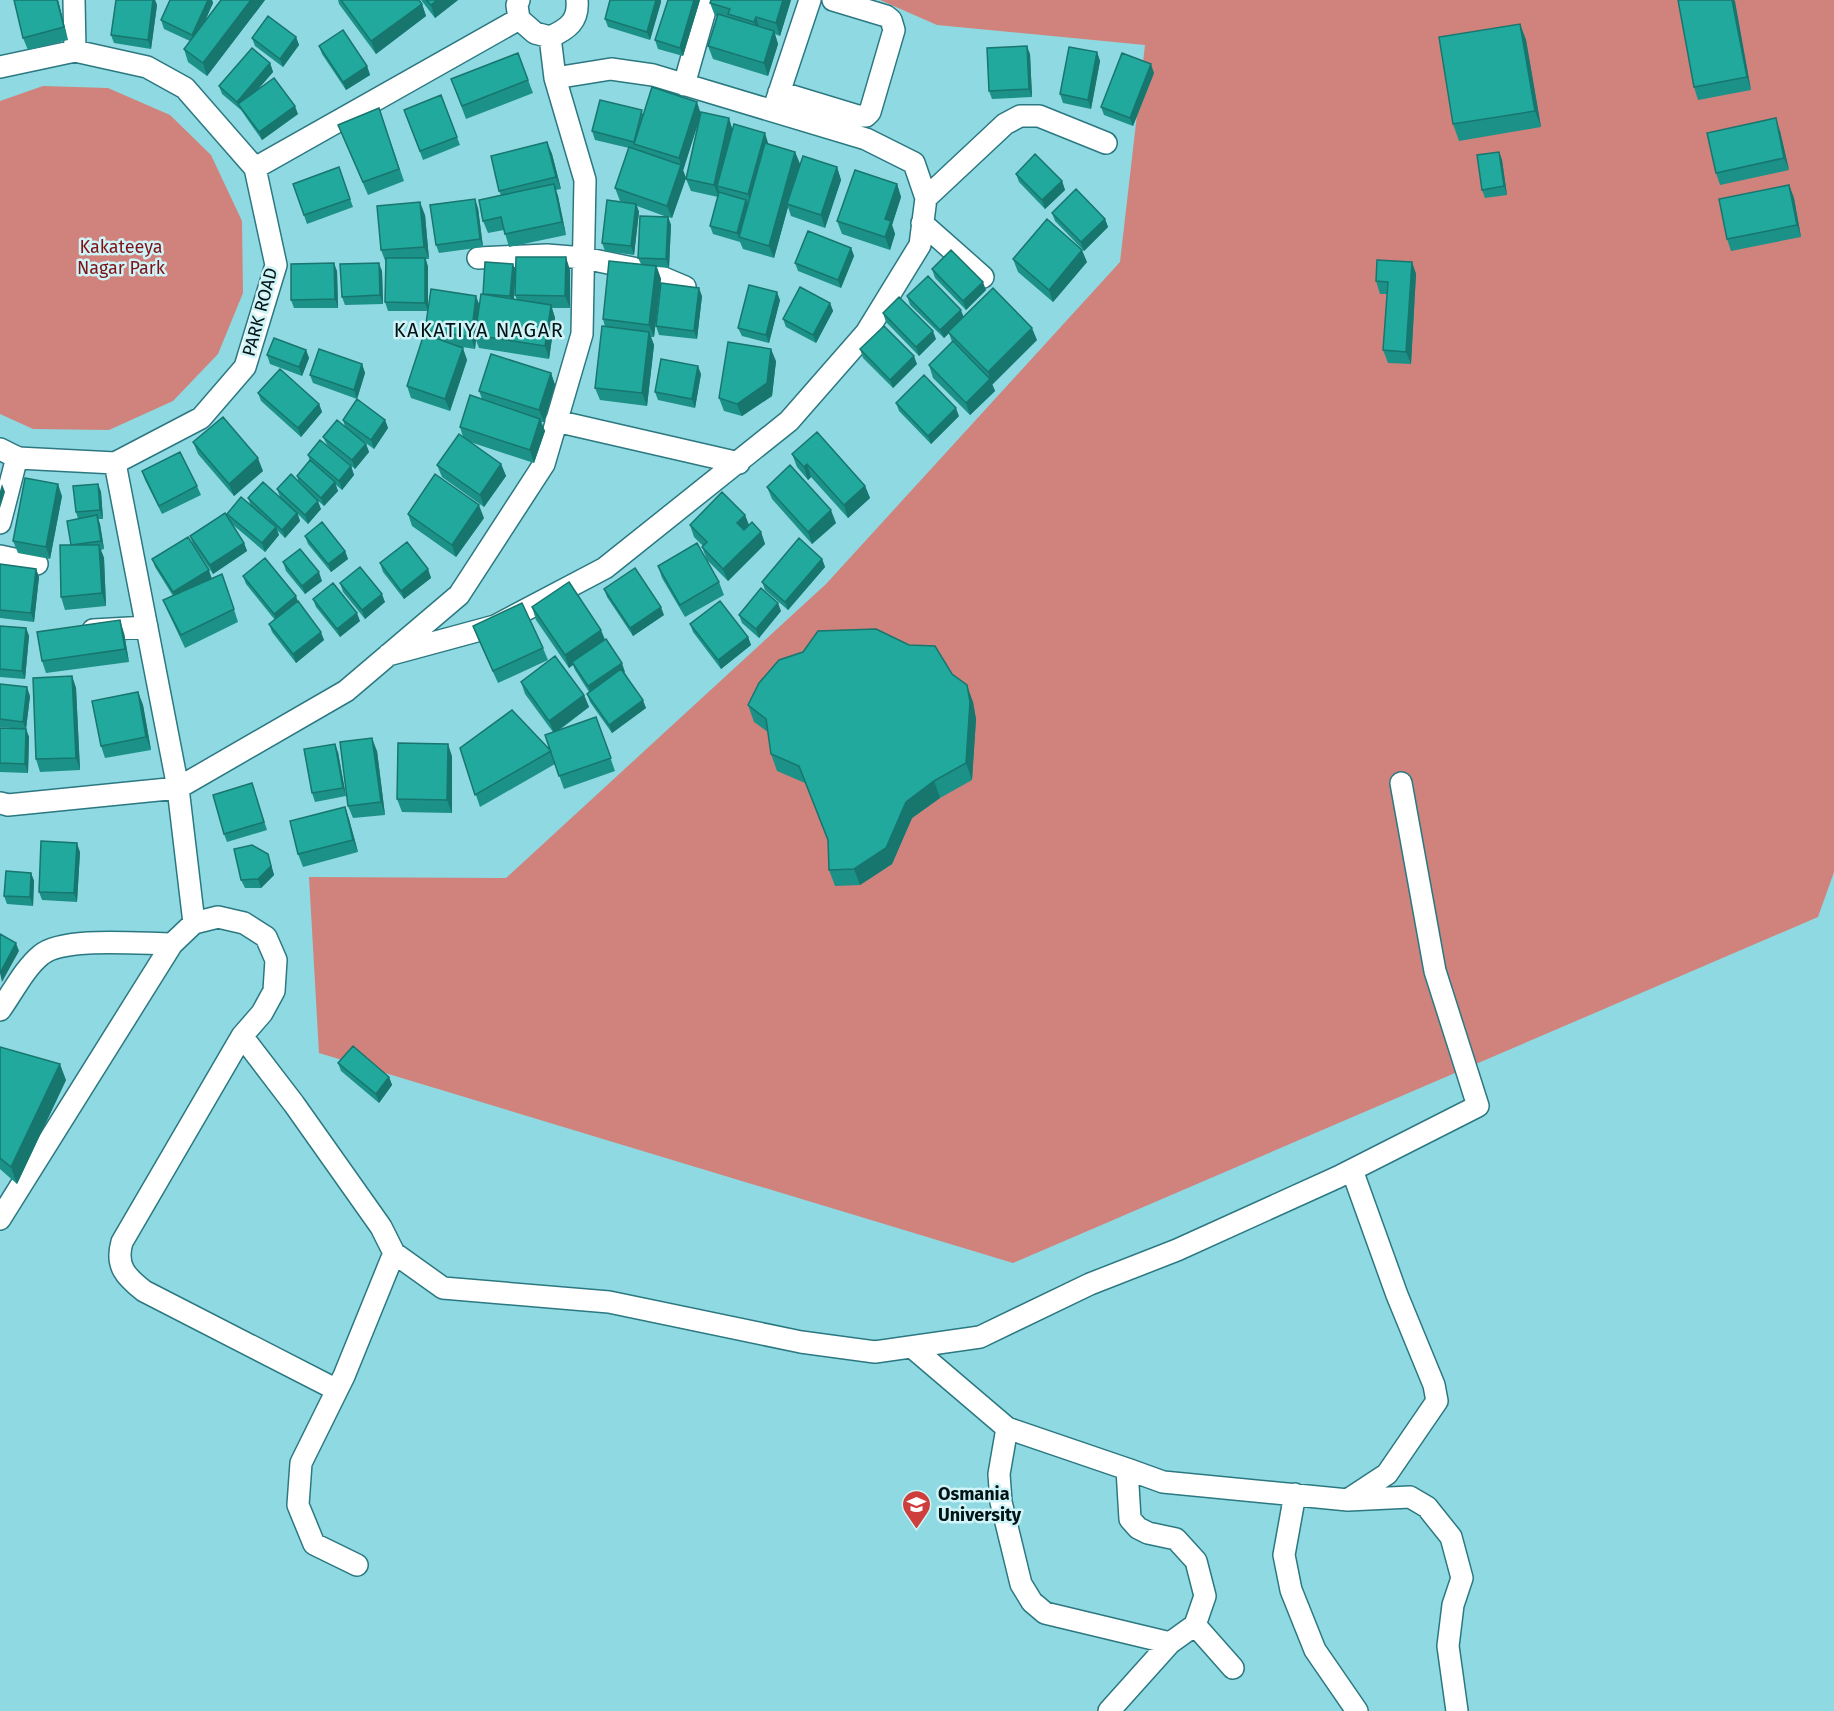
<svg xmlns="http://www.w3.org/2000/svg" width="1834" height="1711" viewBox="0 0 1834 1711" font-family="'Fira Sans',sans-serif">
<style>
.green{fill:#d0837c}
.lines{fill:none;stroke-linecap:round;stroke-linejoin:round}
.minor-casing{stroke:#2c7881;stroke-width:24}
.minor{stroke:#fff;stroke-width:21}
.wall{fill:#1c9187;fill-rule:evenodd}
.shaded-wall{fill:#17766e}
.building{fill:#21a99d;stroke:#17766e;stroke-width:1.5}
.labels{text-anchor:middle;stroke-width:5;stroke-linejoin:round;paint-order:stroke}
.park-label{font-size:18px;fill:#7e1418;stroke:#d0f3f7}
.street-label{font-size:18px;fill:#001315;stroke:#d0f3f7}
.poi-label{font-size:18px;font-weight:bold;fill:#001315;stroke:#d0f3f7;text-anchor:start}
.neighbourhood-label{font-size:20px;letter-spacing:1.5px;fill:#001315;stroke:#d0f3f7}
</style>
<rect width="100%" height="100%" fill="#8fd9e2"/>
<path class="green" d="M880,0H1834V872L1818,917L1013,1263L319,1053L309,877L506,878L826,584L1120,262L1145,45L937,25Z
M43,86L108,88L170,115L211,155L242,221L243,293L218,354L173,401L109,430L33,429L0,414V101Z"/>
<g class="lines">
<defs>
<path id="minor" d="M74,0L75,51
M519,0L517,5L519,19L535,33L550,37C568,29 579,21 577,0
M0,67L75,51L147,67L185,88L255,168L276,265L245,367L201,418L115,463L18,458L0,449
M684,85L708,0
M779,92L858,116H866L870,112L894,30L891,20L886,16L833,0
M775,105L810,0
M255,168L519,19
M926,198L1005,124L1020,116H1039L1106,143
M922,223L983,277
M478,258L547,255L584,258L647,271L685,287
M556,421L739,463
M115,463L178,788L194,923L218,917L244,923L266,937L276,960L274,991L262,1013L242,1036L294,1104L381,1227L394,1253L443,1288L609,1302L801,1342L875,1352L980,1337L1090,1284L1177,1250L1338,1177L1478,1106L1435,971L1401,783
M0,523L17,457
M0,556L37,564
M93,630L147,627
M388,655L495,626L605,568L789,421L866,333L920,245L926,198L914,163L866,139L653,75L611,69L555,78
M0,803L8,805L178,788L346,691L459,595L544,464L582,334L585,180L555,78L550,37
M0,1010C13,992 24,969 41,955C63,936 142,944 172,944
M242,1036L122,1242C115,1266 126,1277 144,1291L337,1390
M0,1219L172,944L194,923
M912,1347L1007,1428L999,1474L1001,1502L1021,1584L1032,1602L1045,1613L1170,1643
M1007,1428L1127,1469
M1295,1494L1284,1555L1291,1590L1315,1650L1357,1711
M1349,1499L1387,1474L1437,1401L1434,1385L1397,1295L1352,1170
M357,1565L314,1544L298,1505L301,1463L344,1376L394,1253
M1195,1625L1233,1668
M1109,1711L1170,1643L1195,1625L1205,1596L1196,1561L1176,1539L1148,1533L1138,1528L1130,1519L1127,1469L1163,1482L1348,1500L1410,1497L1427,1507L1451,1537L1462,1578L1453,1605L1448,1646L1457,1711"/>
</defs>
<use href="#minor" class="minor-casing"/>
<use href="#minor" class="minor"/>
</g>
<path class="wall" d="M14,0H58L68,40L28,50L23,38Z
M116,0H155L157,5L151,49L114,43L111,35Z
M170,0H212L213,3L205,21L221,0H265L207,76L188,62L184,49L190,41L164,29L161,20Z
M338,0H419L422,4L426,16L376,54L339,4Z
M421,0H458L435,18Z
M668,0H700L683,56L658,49L655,40Z
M791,0L780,36L775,34L778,44L768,76L713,59L708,46L717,16H715L710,3Z
M1734,0L1751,90L1698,100L1694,87Z
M661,2L650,40L608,27L605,19Z
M1520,24L1526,40L1541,127L1459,141L1453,124Z
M296,37L299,45L283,67L255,46L252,38Z
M319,46L367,66L370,75L346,90L322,54Z
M1097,52L1100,61L1091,109L1063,103L1060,94Z
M518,53L533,93L466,119L451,79Z
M1030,54L1032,97L992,99L989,91Z
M270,63L273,72L257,90L298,114L262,140L241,110L222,94L219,86Z
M1154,73L1133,126L1104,115L1101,107Z
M441,95L460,145L423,160L404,110Z
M379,108L404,181L368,195L338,125Z
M643,113H701L733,129L769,144L795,152L800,164L837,167L841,180L825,228L791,216L788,207L774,258L743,249L740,242L713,234L710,226L718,197L691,191L686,179L698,123L683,170L686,178L672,218L668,217L671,225L669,268L657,267L661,279L654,337H651L654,345L647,406L600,400L595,388L605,327L603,319L641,264L638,258L667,217L637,206L639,212L634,255L605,251L602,243L624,202L620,201L615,188L629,148L595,140L592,131Z
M1780,131L1789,170L1720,185L1716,173Z
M547,142L552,154L561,189L556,190L558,196L566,235L509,247L504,230L488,233L483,221L501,195L499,191Z
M1499,152L1502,160L1507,195L1485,198L1482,190Z
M339,167L353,207L307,224L293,184Z
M1016,174L1062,181L1065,190L1045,209L1019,182Z
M897,184L901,197L892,225L895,234L890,250L842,234L837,221Z
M1789,185L1794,198L1801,237L1731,251L1727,239Z
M478,208L483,247L439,253L436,245Z
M1052,213L1105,219L1108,227L1084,251L1055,221Z
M425,215L429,259H426L428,267V311H388L385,302L386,263L381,250Z
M851,248L854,256L841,288L798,271L795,263Z
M1013,259L1087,262L1053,302L1018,272Z
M1412,262L1416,274L1411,364L1388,363L1383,350L1387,294H1380L1376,281Z
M932,269L986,290L966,310L935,278Z
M570,270V308H552L555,318L549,359L479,348L476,340L475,349L462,347L467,360L450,411L411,398L407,386L427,336L425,330L479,305L483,294L515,272ZM515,277V295L517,300L514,299Z
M337,271L338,308H294L291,300Z
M382,271L383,304L345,305L342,297Z
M702,296L697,339L659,335L656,326Z
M907,296L964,317L1037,340L992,384L995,391L970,415L933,378L929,365L952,342L949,333L944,338L910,305Z
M780,300L769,343L742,336L738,328Z
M830,303L833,311L816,343L786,327L783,319Z
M883,313L936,339L919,356L886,322Z
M860,349L917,364L893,388L863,358Z
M306,350L309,358L302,376L270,364L267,355Z
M776,361L772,396L742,416L724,411L719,398Z
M362,364L365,373L357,399L313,383L310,375Z
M551,373L555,385L544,422H541L545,431L534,463L470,442L501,464L506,476L484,507L442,477L437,465L463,437L460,427L482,399L479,391Z
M701,374L695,408L658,400L655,392Z
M258,393L319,404L322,412L301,437L261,401Z
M896,403L959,416L931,444L899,411Z
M343,420H385L388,428L374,449L351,432L366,444L369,452L355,469L327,445L323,437L345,427Z
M193,442L263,471L234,496L198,454Z
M792,454L865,486L870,498L848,518L811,477L808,480L797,467Z
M308,455L351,466L354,475L342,490L335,484L338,491L324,506L310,494L321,509L308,524L298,514L300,521L285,538L277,530L279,535L265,552L232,524L244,543L247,551L213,574L193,544L190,536L229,519L227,514L251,506L248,498L280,497L277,489L299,483L297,476L310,461Z
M142,471L197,486L201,495L162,514L145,480Z
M98,484L101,492L103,519H98L100,524L104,549L101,550L104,558L106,606L65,610L61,597L71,545L78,519L76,512Z
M767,487L836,523L812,544L772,499Z
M62,496L50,559L18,553L13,541Z
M408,514L484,518L456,557L412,526Z
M745,515L749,525L761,532L765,544L728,581L707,560L702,547L703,546L694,537L690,525Z
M305,536L345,551L348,559L331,572L308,544Z
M152,559L212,579L227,587L238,622L185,648L168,612L163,600L173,596L155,567Z
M822,559L825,567L788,610L765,590L762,582Z
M283,562L322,581L305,594L286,571Z
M380,563L428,569L431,578L404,599L383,572Z
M0,564L36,569L39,577L34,622L0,618Z
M658,566L719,582L724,595L685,617L662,578Z
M243,576L298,602L324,640L296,663L272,632L269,624L275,620L246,584Z
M340,583L385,602L365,619L343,592Z
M604,589L664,615L633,636L607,597Z
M313,599L360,621L340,637L316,607Z
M532,607L605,640L646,708L612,733L590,702L587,694L589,692L575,670L573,665L569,668L536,620Z
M781,611L759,638L742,623L739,615Z
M690,624L748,637L751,645L721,669L693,632Z
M0,626L26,628L29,636L25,679L0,677Z
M473,626L543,648L548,660L498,683L478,639Z
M124,633L129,662L46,673L42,661Z
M952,674L973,702L976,719L972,780L940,798L912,818L892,864L860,885L835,886L829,870L828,841L805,783L777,771L771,754L768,732L754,722L748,705Z
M72,676L76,688L80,770L40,772L36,759Z
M521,682L584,695L589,707L558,731L596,717L615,771L564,789L555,764L480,807L460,748L550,751L553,732L525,694Z
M0,684L30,696L26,729L29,737L28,773L0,772V728H11L0,727Z
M138,692L143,705L151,750L105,758L101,746Z
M377,751L385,815L353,818L348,806Z
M338,752L346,796L315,802L312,793Z
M452,756V813L402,812L397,799Z
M252,783L267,830L227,842L224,834Z
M345,807L349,819L358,852L303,867L298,854Z
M80,852L77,902L42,900L39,892Z
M268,854L274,875L261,888H245L241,880Z
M31,873L34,881L33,906L7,904L4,896Z
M0,1047L66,1080L17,1184L0,1169Z
M338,1063L389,1077L392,1085L379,1103L341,1071Z"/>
<path class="shaded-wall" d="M57,0H58L68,40L64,27Z
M153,0H155L157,5L151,49L148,40Z
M208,0H212L213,3L195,43L192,35Z
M251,0H265L207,76L203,63Z
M437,0H458L435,18L431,5Z
M656,0H661V2L650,40L647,32Z
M694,0H700L683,56L680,48Z
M783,0H791L780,36L776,23Z
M1732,0H1734L1735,1L1751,90L1747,77Z
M422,4L426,16L376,54L371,41Z
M756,17L760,30L759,35L754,22Z
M1520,24L1526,40L1541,127L1535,111Z
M774,31L778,44L768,76L764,63Z
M296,37L299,45L283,67L280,59Z
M1027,46L1030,54L1032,97L1029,89Z
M1097,52L1100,61L1091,109L1088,100Z
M270,63L273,72L242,108L238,104L240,110L237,102Z
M1151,64L1154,73L1133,126L1130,118Z
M367,66L370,75L346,90L343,82Z
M697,102L701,114L683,171L679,158Z
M295,106L298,114L262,140L259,132Z
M729,118L733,131L717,186L720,193L719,197L714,185Z
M1776,118L1780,131L1789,170L1784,158Z
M765,133L769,146L752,207L748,194Z
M547,142L552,154L561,189L556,177Z
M795,152L800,164L787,204L788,207L774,258L769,246Z
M1499,152L1502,160L1507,195L1504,186Z
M681,165L686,178L672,218L667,206Z
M837,167L841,180L825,228L821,215Z
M1062,181L1065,190L1045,209L1042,200Z
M554,184L558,196L566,235L562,222Z
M897,184L901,197L892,225L895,234L890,250L885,237V219Z
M1789,185L1794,198L1801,237L1797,225Z
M475,199L478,208L483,247L480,239Z
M746,200L750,208L739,237L737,233Z
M420,202L425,215L429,259L424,247Z
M636,204L639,212L634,255L631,246Z
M668,217L671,225L669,268L666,259Z
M1105,219L1108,227L1084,251L1081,242Z
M851,248L854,256L841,288L838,280Z
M1082,250L1087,262L1053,302L1049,290Z
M566,257L570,270V308L565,296Z
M425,258L428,267V311L425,303Z
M1412,262L1416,274L1411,364L1406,352Z
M334,263L337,271L338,308L335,299Z
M379,263L382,271L383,304L380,295Z
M513,264L516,272L513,304L510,296Z
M656,266L661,279L654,337L649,325Z
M983,282L986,290L966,310L963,301Z
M699,288L702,296L697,339L694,331Z
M777,292L780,300L769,343L766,335Z
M476,296L481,309L475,335L476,340L475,349L471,337Z
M830,303L833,311L816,343L813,335Z
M551,305L555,318L549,359L545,346Z
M961,310L964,318L944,338L940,330Z
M1032,328L1037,340L992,385L988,372Z
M933,331L936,339L919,356L916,347Z
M649,332L654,345L647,406L642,393Z
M463,348L467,360L450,411L445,399Z
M771,349L776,361L772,396L742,416L737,404Z
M306,350L309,358L302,376L299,367Z
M914,356L917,364L893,388L890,380Z
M362,364L365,373L357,399L354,390Z
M698,366L701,374L695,408L692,399Z
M551,373L555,385L544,422L539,410Z
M990,379L995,391L970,415L966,403Z
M319,404L322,412L301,437L298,428Z
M956,408L959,416L931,444L928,436Z
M540,419L545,431L534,463L530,450Z
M385,420L388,428L374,449L371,440Z
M366,444L369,452L355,469L352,460Z
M258,458L263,471L234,496L229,484Z
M501,464L506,476L484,507L480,495Z
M807,464L811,477L808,480L804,467Z
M351,466L354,475L342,490L339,481Z
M335,482L338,491L324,506L321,498Z
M2,484L5,492L0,508V491Z
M58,484L62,496L50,559L46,547Z
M98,484L101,492L103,519L100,510Z
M865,486L870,498L848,518L844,505Z
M318,501L321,509L308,524L305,515Z
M479,505L484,518L456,557L452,545Z
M831,510L836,523L812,544L808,532Z
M297,513L300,521L285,538L282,530Z
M97,515L100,524L104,549L101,541Z
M745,515L750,528L742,535L737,523Z
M276,527L279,535L265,552L262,543Z
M761,532L765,544L728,581L723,569Z
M244,543L247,551L213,574L210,565Z
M99,545L104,558L106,606L102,593Z
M345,551L348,559L331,572L328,564Z
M822,559L825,567L788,610L785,602Z
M36,569L39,577L34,622L31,613Z
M428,569L431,578L404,599L401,591Z
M209,570L212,579L176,601L173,592Z
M319,572L322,581L305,594L302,586Z
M382,594L385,602L365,619L362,610Z
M296,596L299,604L277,622L274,614Z
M778,603L781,611L759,638L756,629Z
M661,607L664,615L633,636L630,628Z
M357,613L360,621L340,637L337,629Z
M120,620L124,633L129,662L125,649Z
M26,628L29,636L25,679L22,671Z
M601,630L606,642L572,662L573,665L569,668L565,655Z
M321,632L324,640L296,663L293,654Z
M748,637L751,645L721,669L718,660Z
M622,663L625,672L591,694L588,686Z
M72,676L76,688L80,770L76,758Z
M967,685L973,702L976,719L972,780L966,763Z
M27,687L30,696L26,729L29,737L28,773L25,764L26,730L23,722Z
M138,692L143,705L151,750L146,737Z
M584,695L589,707L554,733L549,721Z
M643,700L646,708L612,733L609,725Z
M372,738L377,751L385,815L381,802Z
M335,744L338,752L346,796L343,788Z
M448,744L452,756V813L447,800Z
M934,781L940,798L912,818L892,864L860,885L854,869L906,802Z
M345,807L349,819L358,852L353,840Z
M77,843L80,852L77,902L74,893Z
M268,854L274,875L261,888L258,879Z
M31,873L34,881L33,906L30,897Z
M16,943L19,951L2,982L0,973Z
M60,1064L66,1080L17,1184L11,1167Z
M389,1077L392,1085L379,1103L376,1094Z"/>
<path class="building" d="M14,0H57L64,27L23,38Z
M116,0H153L148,40L111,35Z
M170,0H208L192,35L161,20Z
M221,0H251L203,63L184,49Z
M341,0H419L422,4L371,41Z
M426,0H437L431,5Z
M610,0H656L647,32L605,19Z
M668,0H694L680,48L655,40Z
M711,0H783L776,23L756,17L754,22L728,14L730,9L710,3Z
M1678,0H1732L1747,77L1694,87Z
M718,14L774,31L764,63L708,46Z
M268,16L296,37L280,59L252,38Z
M1520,24L1535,111L1453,124L1439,37Z
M343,30L367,66L343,82L319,46Z
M1027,46L1029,89L989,91L987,48Z
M1069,47L1097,52L1088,100L1060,94Z
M252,48L270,63L237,102L219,86Z
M518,53L528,80L462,106L451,79Z
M1122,53L1151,64L1130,118L1101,107Z
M274,78L295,106L259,132L238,104Z
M652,87L697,102L679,158L634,144Z
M441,95L457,137L420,151L404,110Z
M600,100L642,110L634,142L592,131Z
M379,108L399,169L363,182L338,125Z
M701,112L729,118L714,185L686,179Z
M1776,118L1784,158L1716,173L1707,133Z
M734,124L765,133L748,194L717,186Z
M547,142L556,177L499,191L491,156Z
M765,143L795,152L769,246L739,237Z
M629,147L681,165L667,206L615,188Z
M1499,152L1504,186L1482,190L1477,155Z
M1035,154L1062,181L1042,200L1016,174Z
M803,156L837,167L821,215L787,204Z
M339,167L350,199L304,215L293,184Z
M855,170L897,184L885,219L891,221L885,237L837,221Z
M554,184L562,222L505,234L501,217L483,221L479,200Z
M1789,185L1797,225L1727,239L1719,199Z
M1076,189L1105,219L1081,242L1052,213Z
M719,192L746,200L737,233L710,226Z
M475,199L480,239L436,245L430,205Z
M607,200L636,204L631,246L602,243Z
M420,202L424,247L381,250L377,206Z
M640,216L668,217L666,259L638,258Z
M1047,219L1082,250L1049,290L1013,259Z
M808,231L851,248L838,280L795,263Z
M951,250L983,282L963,301L932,269Z
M516,257H566L565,296L515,295Z
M386,258H425V303L385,302Z
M1377,260L1412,262L1406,352L1383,350L1388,282L1376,281Z
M609,261L656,266L649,325L603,319Z
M485,262L513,264L510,296L483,294Z
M334,263L335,299L291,300V264Z
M379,263L380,295L342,297L340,264Z
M928,276L961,310L940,330L907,296Z
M661,283L699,288L694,331L656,326Z
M749,285L777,292L766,335L738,328Z
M800,287L830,303L813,335L783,319Z
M993,288L1032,328L988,372L948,332Z
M431,289L476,296L471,337L425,330Z
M481,294L551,305L545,346L475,335Z
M899,297L933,331L916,347L883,313Z
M602,326L649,332L642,393L595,388Z
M884,326L914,356L890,380L860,349Z
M424,334L463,348L445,399L407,386Z
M274,338L306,350L299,367L267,355Z
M953,341L990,379L966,403L929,365Z
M728,342L771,349L767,383L737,404L719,398Z
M319,349L362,364L354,390L310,375Z
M491,354L551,373L539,410L479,391Z
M661,359L698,366L692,399L655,392Z
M280,369L319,404L298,428L258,393Z
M924,375L956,408L928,436L896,403Z
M470,395L540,419L530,450L460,427Z
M357,399L385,420L371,440L343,420Z
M223,417L258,458L229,484L193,442Z
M337,420L366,444L352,460L323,437Z
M817,432L865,486L844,505L807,464L804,467L792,454Z
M459,434L501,464L480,495L437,465Z
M320,440L351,466L339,481L308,455Z
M180,452L197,486L159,506L142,471Z
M310,460L335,482L321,498L297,476Z
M790,465L831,510L808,532L767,487Z
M291,474L318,501L305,515L277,489Z
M435,474L479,505L452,545L408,514Z
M25,478L58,484L46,547L13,541Z
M263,482L297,513L282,530L248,498Z
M98,484L100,510L76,512L73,486Z
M722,492L745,515L737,523L744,530L752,522L761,532L723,569L702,547L707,542L690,525Z
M241,497L276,527L262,543L227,514Z
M225,513L244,543L210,565L190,536Z
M97,515L101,541L71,545L67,521Z
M322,522L345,551L328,564L305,536Z
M188,537L209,570L173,592L152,559Z
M799,538L822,559L785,602L762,582Z
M407,542L428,569L401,591L380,563Z
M697,543L719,582L680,605L658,566Z
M60,545H99L102,593L61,597Z
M300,549L319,572L302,586L283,562Z
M265,558L296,596L274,614L243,576Z
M0,564L36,569L31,613L0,610Z
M360,567L382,594L362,610L340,583Z
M635,568L661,607L630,628L604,589Z
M222,574L234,609L181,635L163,600Z
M569,582L601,630L565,655L532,607Z
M333,583L357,613L337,629L313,599Z
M761,588L778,603L756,629L739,615Z
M298,601L321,632L293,654L269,624Z
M720,601L748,637L718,660L690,624Z
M522,603L543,648L493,671L473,626Z
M120,620L125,649L42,661L37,632Z
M0,626L26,628L22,671L0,669Z
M876,629L909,645L935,646L952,674L967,685L970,702L966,763L934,781L906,802L886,848L854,869L829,870L828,840L799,766L771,754L766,719L748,705L759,683L779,660L803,652L818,631Z
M606,639L622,663L588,686L572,662Z
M555,656L584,695L549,721L521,682Z
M621,669L643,700L609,725L587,694Z
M72,676L76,758L36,759L33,678Z
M0,684L27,687L23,722L0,719Z
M138,692L146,737L101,746L92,701Z
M512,710L551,751L475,795L460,748Z
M596,717L611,758L559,776L545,735Z
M0,728L26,729L25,764L0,763Z
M372,738L381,802L348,806L340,742Z
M398,743L448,744L447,800L397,799Z
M335,744L343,788L312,793L304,749Z
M252,783L264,822L224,834L213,795Z
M345,807L353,840L298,854L290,821Z
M41,841L77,843L74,893L39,892Z
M252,845L268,854L271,866L258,879L241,880L234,849Z
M6,871L31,873L30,897L4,896Z
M0,934L16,943L0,973Z
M353,1046L389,1077L376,1094L338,1063Z
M0,1047L60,1064L11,1167L0,1158Z"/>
<defs>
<symbol id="university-pin" viewBox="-11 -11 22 30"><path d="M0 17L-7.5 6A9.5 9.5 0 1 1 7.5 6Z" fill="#cd3e3d" stroke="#d0f3f7"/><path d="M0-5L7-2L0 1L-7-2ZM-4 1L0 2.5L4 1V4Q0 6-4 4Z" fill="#fff"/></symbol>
</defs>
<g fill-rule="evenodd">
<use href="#university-pin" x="900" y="1488" width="33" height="45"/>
</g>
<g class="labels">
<g class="park-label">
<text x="121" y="253">Kakateeya<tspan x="121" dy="21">Nagar Park</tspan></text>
</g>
<g class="street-label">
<text transform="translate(260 312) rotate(-75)" y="6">PARK ROAD</text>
</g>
<g class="poi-label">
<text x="938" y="1500">Osmania<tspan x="938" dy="21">University</tspan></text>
</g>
<g class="neighbourhood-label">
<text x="479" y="337">KAKATIYA NAGAR</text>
</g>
</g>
</svg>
